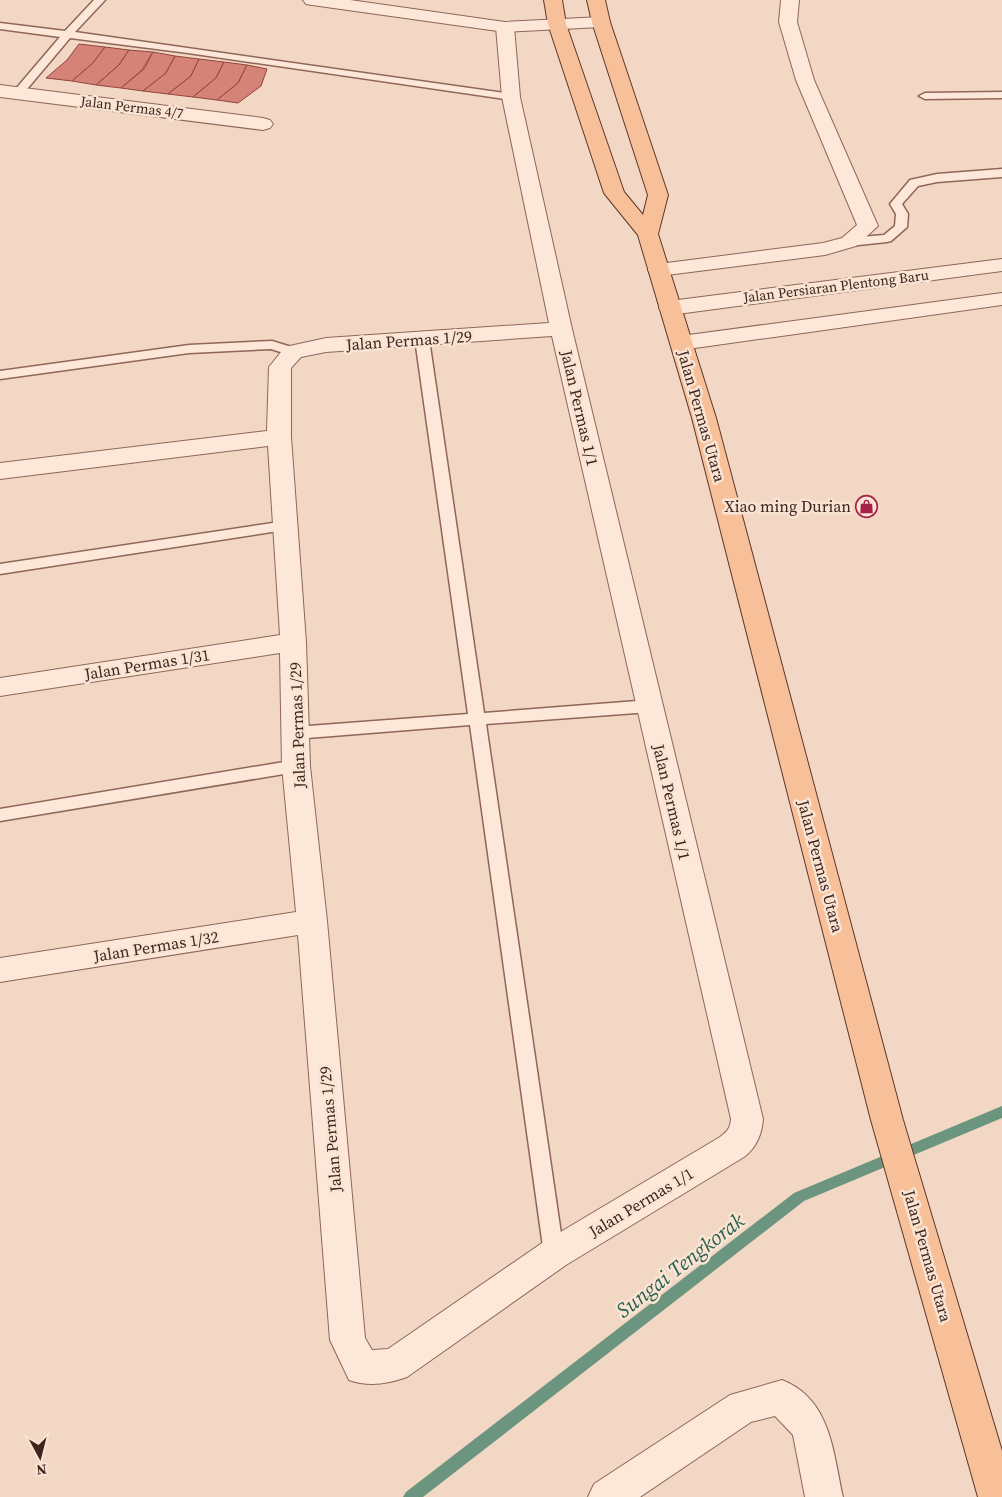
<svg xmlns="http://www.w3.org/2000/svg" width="1002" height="1497" font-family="'Source Serif 4',serif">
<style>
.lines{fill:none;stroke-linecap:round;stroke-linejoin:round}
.stream{fill:#6c957f;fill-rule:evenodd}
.building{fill:#d48376;stroke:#91453b}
.service-casing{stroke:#8f6658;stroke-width:3}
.minor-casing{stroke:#8f6658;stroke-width:2}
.tertiary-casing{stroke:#8f6658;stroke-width:2}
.primary-casing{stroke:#5d362d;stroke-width:2}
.service{fill:#fce7d8;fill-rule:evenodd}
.minor{fill:#fce7d8;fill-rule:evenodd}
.tertiary{fill:#fce7d8;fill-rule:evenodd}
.primary{fill:#f8c099;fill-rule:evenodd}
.labels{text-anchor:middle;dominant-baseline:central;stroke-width:5;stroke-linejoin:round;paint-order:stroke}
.far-street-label{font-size:14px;fill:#3e241d;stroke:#f9e4d4}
.street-label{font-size:16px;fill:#3e241d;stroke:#f9e4d4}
.poi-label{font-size:16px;fill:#3e241d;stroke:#f9e4d4;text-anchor:end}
.near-water-label{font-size:21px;font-style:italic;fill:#2b5f4d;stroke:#f9e4d4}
</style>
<rect width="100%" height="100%" fill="#f2d7c4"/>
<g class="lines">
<path class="stream" d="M1002,1106V1118L804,1201L423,1497H403L406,1492L794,1193Z"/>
</g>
<g class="building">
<path d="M79,44L105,47L93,63L72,81L46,78L67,60Z"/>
<path d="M105,47L129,50L119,65L96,85L72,81L93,63Z"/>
<path d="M129,50L153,52L142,70L121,88L96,85L119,65Z"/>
<path d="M153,52L175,56L166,73L143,91L121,88L144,69Z"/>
<path d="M175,56L199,59L191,76L168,94L143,91L166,73Z"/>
<path d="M199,59L224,62L216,78L193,97L168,94L191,76Z"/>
<path d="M224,62L247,65L238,83L217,100L193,97L216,78Z"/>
<path d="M247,65L267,69L261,86L238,103L217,100L238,83Z"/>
</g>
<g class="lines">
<defs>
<g id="service">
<path d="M94,0H105L75,32L511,94L517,97L511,100L188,53L70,38L22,95H14L12,93L14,91L60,37L0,29V23L65,31Z"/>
<path d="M1002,92V98L925,99L919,96L925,93Z"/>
<path d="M1002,169V177L937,182L918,186L902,204L908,214L907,227L891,241L887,242L849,246L843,242L849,238L884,235L895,226L896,214L890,204L910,180L937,174Z"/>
<path d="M422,335L429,339L484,713L650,700L656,702L658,706L656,710L650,712L486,724L564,1254L561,1260L554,1263L547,1260L544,1254L470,725L295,739L289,737L287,733L289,729L295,727L468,714L415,339Z"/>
<path d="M272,341L298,349L300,352L293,356L271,349L189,353L0,379V371L189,345Z"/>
<path d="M286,521L291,523L293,526L291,529L0,574V564Z"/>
<path d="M296,760L302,762L304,766L302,770L296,772L0,821V809Z"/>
</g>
<g id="minor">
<path d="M781,0H799L797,22L814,80L878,226L856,246L825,255L659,276L651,275L648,270L651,265L659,264L823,243L842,238L857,225L796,80L779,22Z"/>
<path d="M505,22L511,23L514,27L520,97L572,329L763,1119C762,1134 756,1148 744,1157L566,1265L407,1377C388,1384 368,1387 349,1380L330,1340L298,935L0,982V958L296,912L282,766L280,653L0,696V678L280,635L268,446L0,479V463L267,431L269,367L285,347L326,338L549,323L502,97L496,27L499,23ZM552,336L731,1119C730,1128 728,1131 720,1137L542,1243L388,1349L372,1350L365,1338L327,921L310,766L306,642L291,437V368L301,357L326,352Z"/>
<path d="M0,85L263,118L270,120L273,124L270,128L263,130L0,97Z"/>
<path d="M1002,259V271L670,315L662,313L659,308L662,303L670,301Z"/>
<path d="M1002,293V305L681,350L673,348L670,343L673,338L681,336Z"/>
<path d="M782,1380C831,1399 833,1452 843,1497H805L793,1435L775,1416L751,1422L640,1497H588L594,1484L730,1395Z"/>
</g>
<path id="tertiary" d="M303,0H350L505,22L601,17L607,18L610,22L607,26L601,27L505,32L312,5L306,4Z"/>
<path id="primary" d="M544,0H562L566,24L624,192L643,215L648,195L592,22L587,0H605L610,22L668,195L658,234L716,418L903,1120L1002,1451V1497H978L871,1120L692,418L638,235L604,193L548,24Z"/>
</defs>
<use href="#service" class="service-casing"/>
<use href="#minor" class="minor-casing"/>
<use href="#tertiary" class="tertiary-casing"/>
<use href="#primary" class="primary-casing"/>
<use href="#service" class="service"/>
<use href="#minor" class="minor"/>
<use href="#tertiary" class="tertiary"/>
<use href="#primary" class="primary"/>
</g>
<defs>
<symbol id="shop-ring" viewBox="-11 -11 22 22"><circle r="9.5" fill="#f9e4d4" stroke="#a42247" stroke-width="1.5"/><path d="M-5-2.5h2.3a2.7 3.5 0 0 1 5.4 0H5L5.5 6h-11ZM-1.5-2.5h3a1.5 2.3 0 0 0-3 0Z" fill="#a42247"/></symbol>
</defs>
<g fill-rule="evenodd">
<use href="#shop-ring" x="854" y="494" width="25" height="25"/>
</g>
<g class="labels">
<g class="far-street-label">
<text transform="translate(132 107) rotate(7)">Jalan Permas 4/7</text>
<text transform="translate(836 286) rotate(-7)">Jalan Persiaran Plentong Baru</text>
</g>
<g class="street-label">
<text transform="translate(409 340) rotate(-4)">Jalan Permas 1/29</text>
<text transform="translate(580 408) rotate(77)">Jalan Permas 1/1</text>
<text transform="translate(702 416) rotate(74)">Jalan Permas Utara</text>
<text transform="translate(147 664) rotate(-9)">Jalan Permas 1/31</text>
<text transform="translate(297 725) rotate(-92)">Jalan Permas 1/29</text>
<text transform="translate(672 802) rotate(77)">Jalan Permas 1/1</text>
<text transform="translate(821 866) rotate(75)">Jalan Permas Utara</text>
<text transform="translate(156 946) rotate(-9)">Jalan Permas 1/32</text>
<text transform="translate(330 1129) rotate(-95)">Jalan Permas 1/29</text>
<text transform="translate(641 1202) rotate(-31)">Jalan Permas 1/1</text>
<text transform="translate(928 1256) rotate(74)">Jalan Permas Utara</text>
</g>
<g class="poi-label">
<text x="851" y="506">Xiao ming Durian</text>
</g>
<g class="near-water-label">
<text transform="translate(680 1265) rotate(-38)">Sungai Tengkorak</text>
</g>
</g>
<g transform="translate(40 1457) rotate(173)" stroke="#f9e4d4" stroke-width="4" paint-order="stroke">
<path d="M0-4L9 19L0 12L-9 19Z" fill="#3e241d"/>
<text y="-8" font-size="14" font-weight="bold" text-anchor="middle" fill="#3e241d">N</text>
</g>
</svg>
